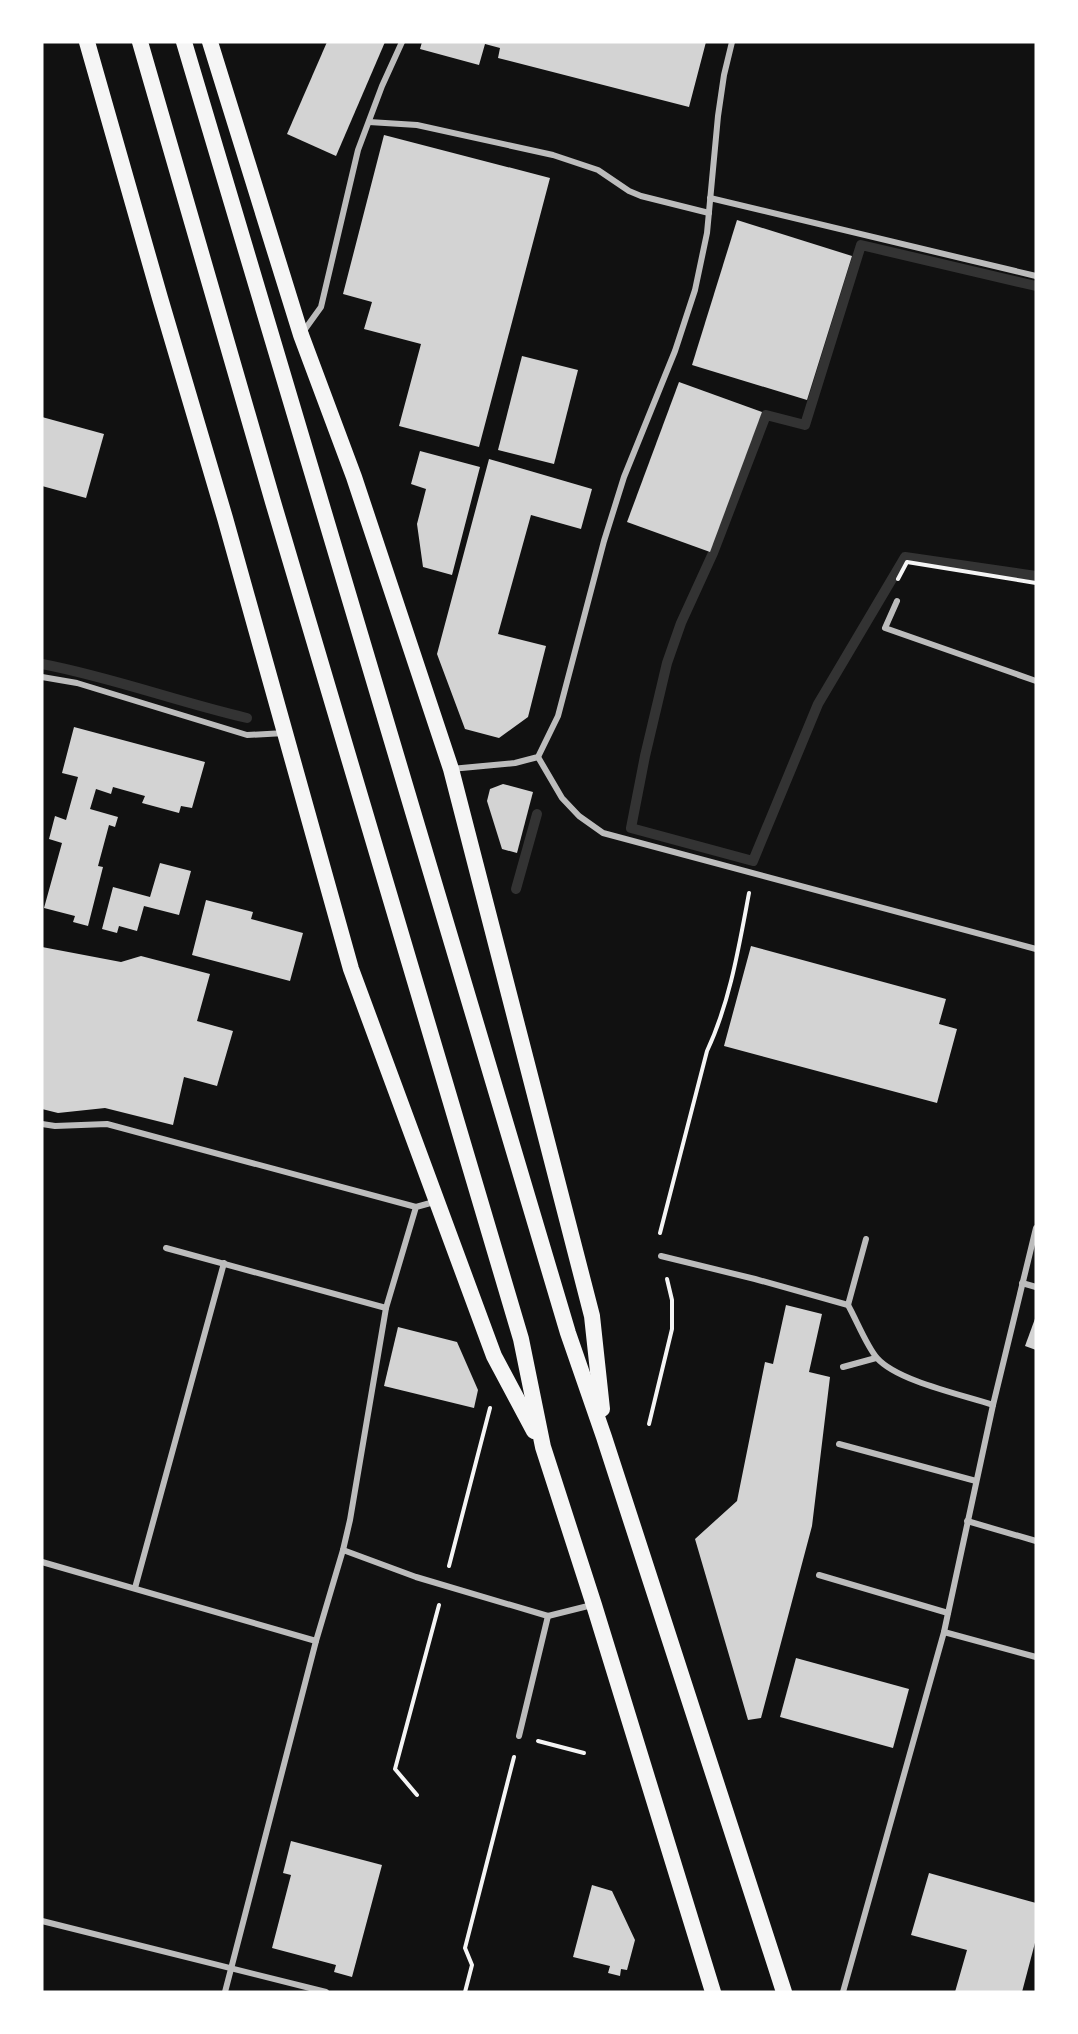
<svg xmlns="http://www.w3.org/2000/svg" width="1078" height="2034" font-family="'Source Sans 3',sans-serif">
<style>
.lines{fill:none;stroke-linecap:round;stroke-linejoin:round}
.stream{stroke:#333;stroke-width:10}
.building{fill:#d3d3d3}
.path{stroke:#f5f5f5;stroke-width:4}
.minor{stroke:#bcbcbc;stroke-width:6}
.trunk{stroke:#f5f5f5;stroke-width:16}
</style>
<rect width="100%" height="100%" fill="#111"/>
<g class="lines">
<g class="stream">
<path d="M1036,286L861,245L805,425L766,415L713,553L681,623L667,663L645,756L631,828L753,861L818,704L905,557L1036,576"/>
<path d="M42,664C111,677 178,702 247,718"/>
<path d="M516,889L537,814"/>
</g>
</g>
<g class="building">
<path d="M327,42H385L336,156L287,134Z"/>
<path d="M422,42H706L689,107L498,58L500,48L485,44L479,65L420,49Z"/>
<path d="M384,135L550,178L479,447L399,426L421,344L364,329L372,302L343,294Z"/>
<path d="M737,220L852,256L807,400L692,365Z"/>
<path d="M522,356L578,370L554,464L498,450Z"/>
<path d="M679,382L762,412L710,552L627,522Z"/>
<path d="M42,417L104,434L86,498L42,486Z"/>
<path d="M420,451L480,467L452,575L423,567L417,524L426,489L411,484Z"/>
<path d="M489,459L592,489L581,529L531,515L498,634L546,646L528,717L499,738L465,729L437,654Z"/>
<path d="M74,727L205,762L192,808L181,806L179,813L142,803L145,796L113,787L111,794L96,789L90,809L118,817L115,827L109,825L98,866L103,867L88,926L73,922L75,916L44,908L62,843L49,839L55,816L66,820L78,777L62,773Z"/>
<path d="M503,784L533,792L517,853L502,849L487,801L490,789Z"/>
<path d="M160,863L191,871L179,915L144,906L137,931L119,926L117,933L102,929L113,887L150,897Z"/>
<path d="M206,900L253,912L251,919L303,933L290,981L192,955Z"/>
<path d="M751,946L946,999L939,1024L957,1029L937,1103L724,1046Z"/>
<path d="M42,947L121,962L141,956L210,974L197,1021L233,1031L217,1086L184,1077L173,1125L105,1108L58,1113L42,1109Z"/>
<path d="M786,1305L822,1314L809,1372L830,1377L812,1526L761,1718L748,1720L695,1539L737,1501L765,1362L773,1364Z"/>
<path d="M1036,1316V1350L1025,1346Z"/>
<path d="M398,1327L457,1342L478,1390L474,1408L384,1386Z"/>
<path d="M796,1658L909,1689L893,1748L780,1717Z"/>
<path d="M291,1841L382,1865L352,1977L334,1972L336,1965L272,1948L291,1875L283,1873Z"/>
<path d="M929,1873L1036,1903V1939L1022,1992H955L967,1950L911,1935Z"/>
<path d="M592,1885L612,1891L635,1940L627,1970L621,1969L620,1976L608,1973L610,1966L573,1957Z"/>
</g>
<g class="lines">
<g class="path">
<path d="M898,579L907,562L1036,583"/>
<path d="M660,1233L707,1051C730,1002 739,946 749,893"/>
<path d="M649,1424L672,1329V1300L667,1279"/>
<path d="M449,1566L490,1408"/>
<path d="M538,1741L584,1753"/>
<path d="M417,1795L395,1769L439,1605"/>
<path d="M465,1992L472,1965L465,1948L514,1757"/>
</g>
<g class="minor">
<path d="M369,122L417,125L553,155L598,170L629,191L641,196L709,213"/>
<path d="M710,198L1036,276"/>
<path d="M303,332L321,307L358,150L382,86L402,42"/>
<path d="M897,601L885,628L1036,681"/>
<path d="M42,677L77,683L247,735L285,733"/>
<path d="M538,757L562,798L579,816L603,833L1036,949"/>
<path d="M451,769L515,763L538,757L558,716L604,541L624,477L675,351L695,290L707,233L718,116L724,75L732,42"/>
<path d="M42,1124L55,1126L107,1124L416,1207"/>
<path d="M166,1248L386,1308"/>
<path d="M661,1256L755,1279L848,1305C856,1319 867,1347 877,1358C897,1381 963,1395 993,1405"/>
<path d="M1022,1283L1036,1287"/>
<path d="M848,1305L866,1239"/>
<path d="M843,1367L876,1358"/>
<path d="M839,1444L976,1481"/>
<path d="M967,1521L1036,1541"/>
<path d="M343,1550L416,1577L548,1616L592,1605"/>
<path d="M42,1562L316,1641"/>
<path d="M819,1575L948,1613"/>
<path d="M135,1588L224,1263"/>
<path d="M944,1632L1036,1657"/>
<path d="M519,1736L548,1616"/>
<path d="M42,1921L326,1992"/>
<path d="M225,1992L316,1641L343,1550L350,1520L386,1308L416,1207L434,1202"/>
<path d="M843,1992L944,1632L993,1405L1036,1228"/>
</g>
<g class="trunk">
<path d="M87,42L160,298L225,518L351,969L494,1356L534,1431"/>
<path d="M140,42L273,502L521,1339L543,1447L594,1605L713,1992"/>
<path d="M184,42L568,1333L604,1437L784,1992"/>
<path d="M210,42L301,335L354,477L451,769L592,1316L602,1409"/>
</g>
</g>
<rect width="1078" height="2034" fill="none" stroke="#ffffff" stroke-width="87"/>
</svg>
